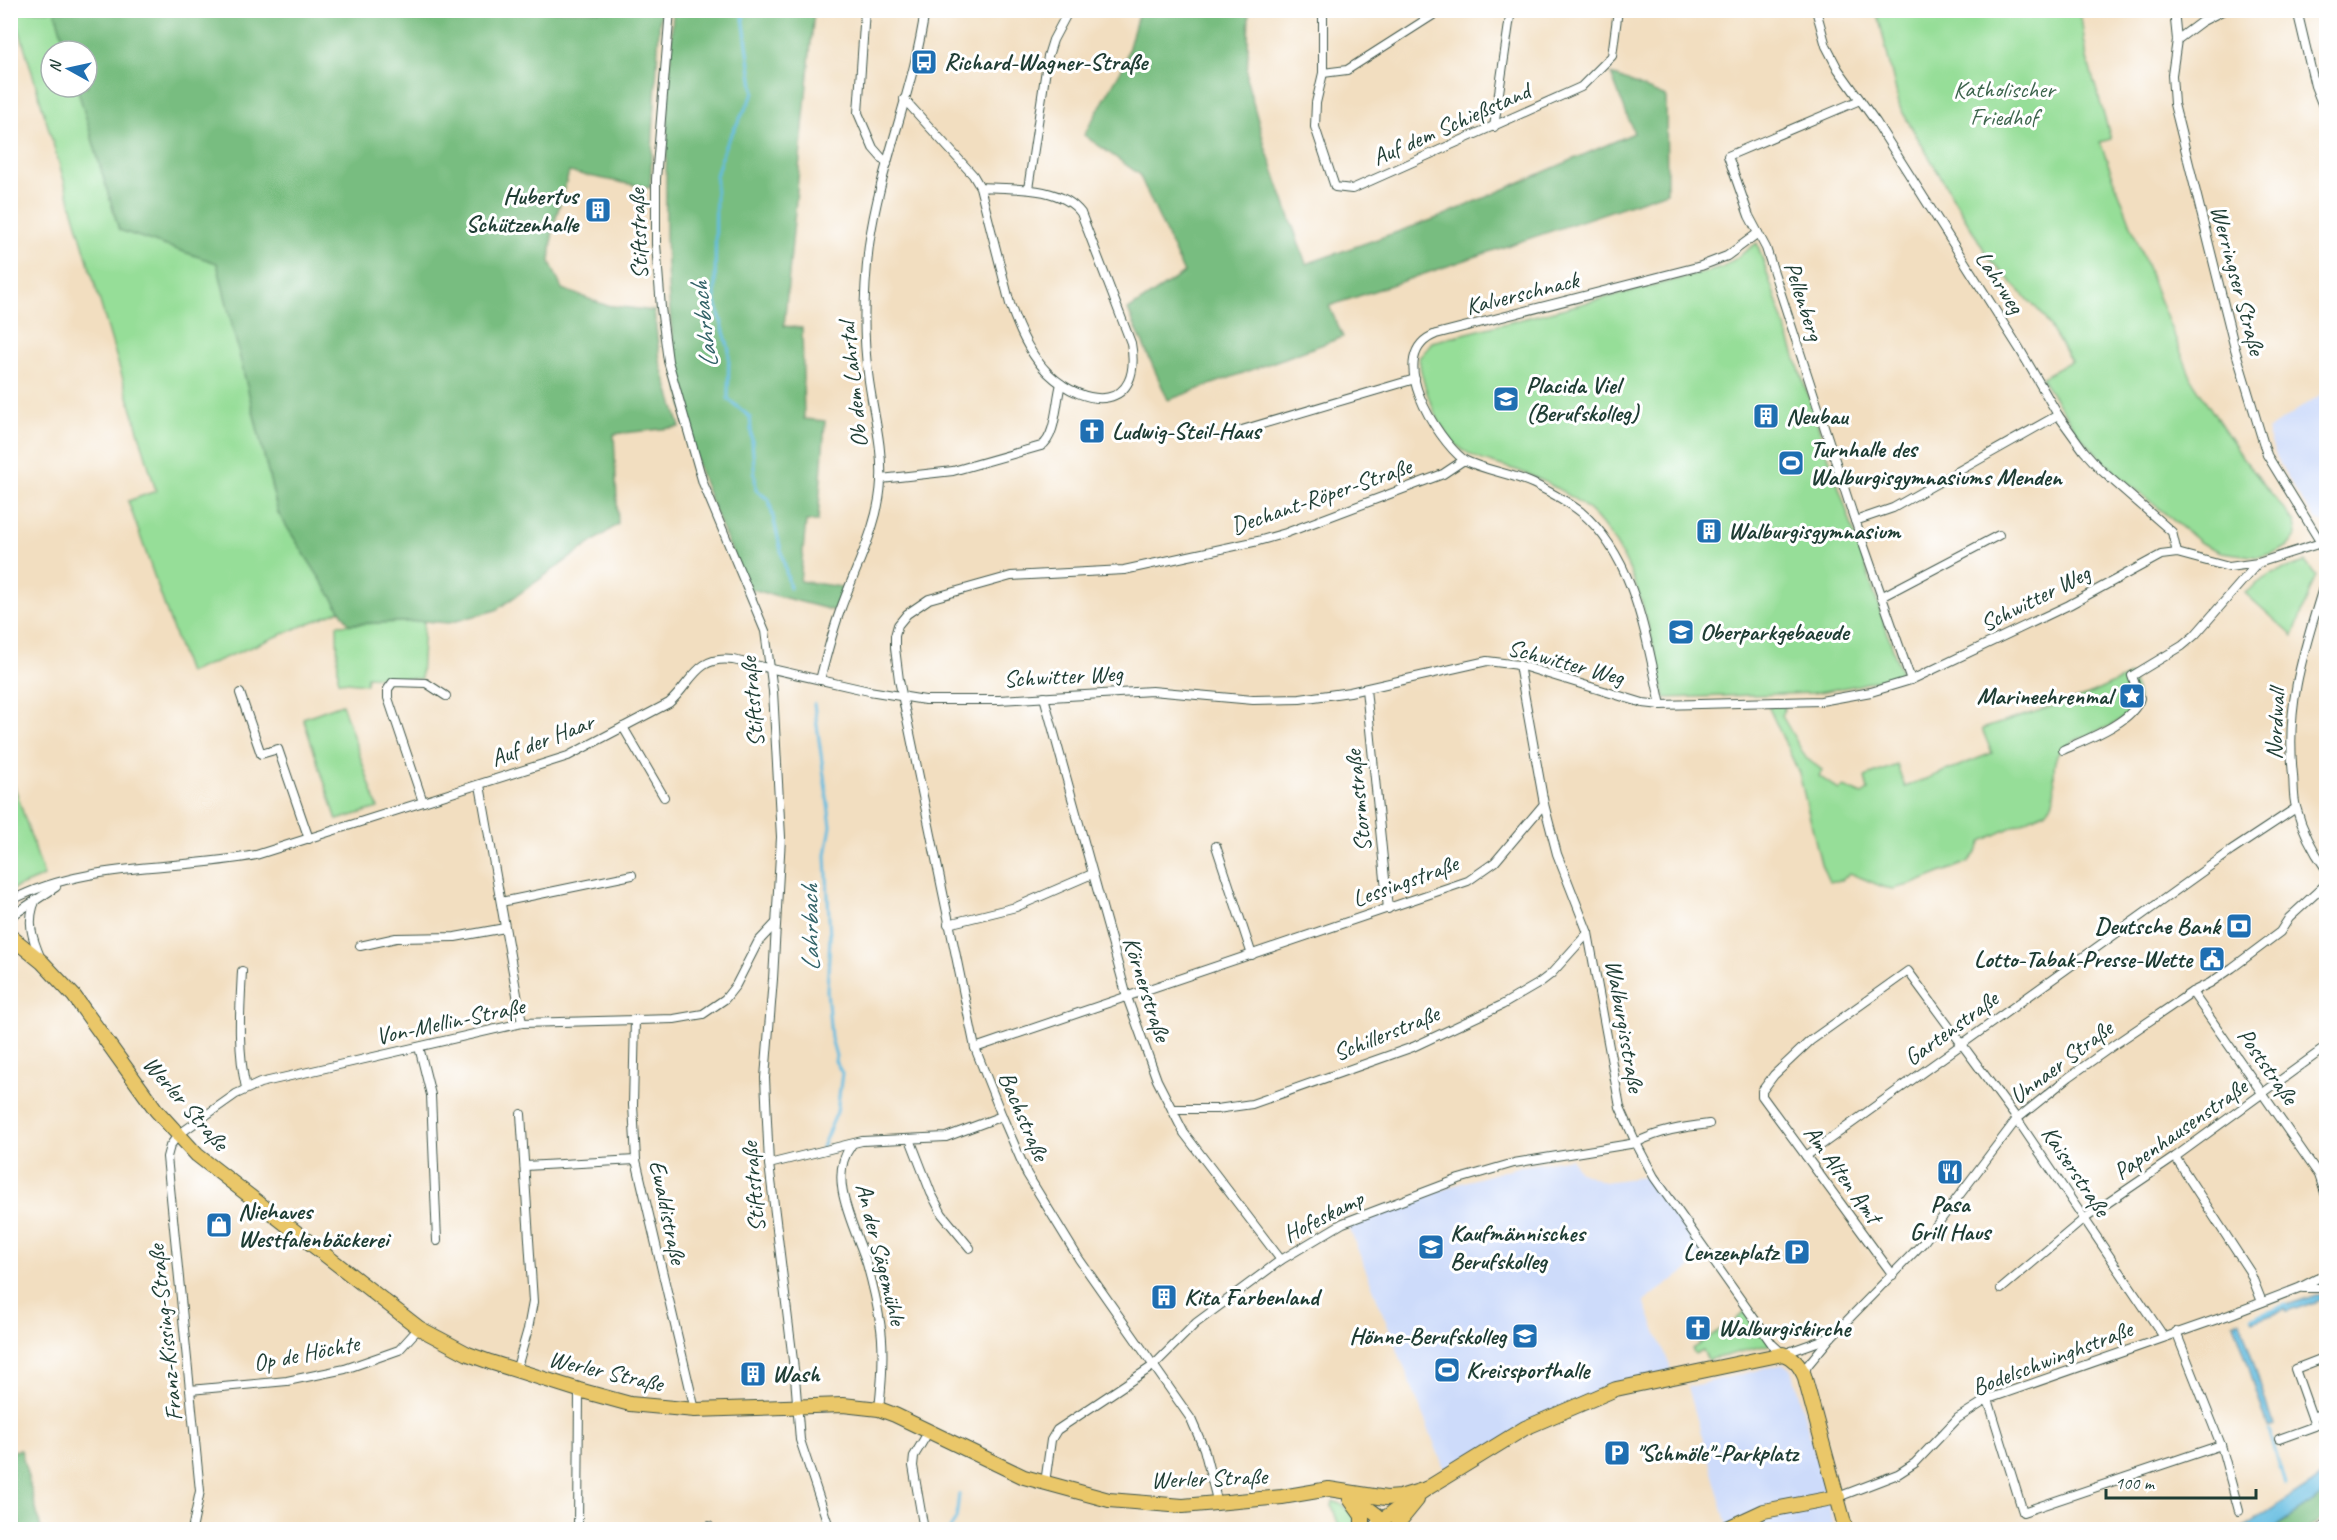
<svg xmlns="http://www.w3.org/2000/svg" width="2337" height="1540" font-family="Caveat,sans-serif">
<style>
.built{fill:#cddbfa}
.green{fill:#96de98;stroke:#5a8e66;stroke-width:1.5}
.forest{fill:#78bd80;stroke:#4c7d5a;stroke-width:1.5}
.water{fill:#63bce0;stroke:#417c8a;stroke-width:1.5}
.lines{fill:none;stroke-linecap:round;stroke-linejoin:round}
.stream{stroke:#63bce0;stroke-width:3}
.minor-casing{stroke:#3f5549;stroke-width:10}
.secondary-casing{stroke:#3f5549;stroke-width:14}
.primary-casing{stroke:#3f5549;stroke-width:16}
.minor{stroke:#fff;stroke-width:8}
.secondary{stroke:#f7e9c3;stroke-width:12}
.primary{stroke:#eac769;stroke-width:14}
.labels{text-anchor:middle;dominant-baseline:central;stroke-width:6;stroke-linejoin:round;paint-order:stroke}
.poi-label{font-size:24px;font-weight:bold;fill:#1f3d34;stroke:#fff;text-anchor:start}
.park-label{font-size:24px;fill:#3d654d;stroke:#fff}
.street-label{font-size:24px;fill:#1f3d34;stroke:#fff}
.water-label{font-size:26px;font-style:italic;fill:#336368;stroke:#fff}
</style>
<rect width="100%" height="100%" fill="#fff"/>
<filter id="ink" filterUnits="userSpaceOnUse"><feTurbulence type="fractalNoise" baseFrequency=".0167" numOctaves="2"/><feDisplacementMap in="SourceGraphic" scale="12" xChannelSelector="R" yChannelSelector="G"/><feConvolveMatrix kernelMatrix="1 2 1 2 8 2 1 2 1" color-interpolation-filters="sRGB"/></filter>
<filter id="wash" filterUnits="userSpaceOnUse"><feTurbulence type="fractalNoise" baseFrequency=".008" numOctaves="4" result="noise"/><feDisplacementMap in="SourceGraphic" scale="24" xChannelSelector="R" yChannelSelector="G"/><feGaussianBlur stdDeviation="1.35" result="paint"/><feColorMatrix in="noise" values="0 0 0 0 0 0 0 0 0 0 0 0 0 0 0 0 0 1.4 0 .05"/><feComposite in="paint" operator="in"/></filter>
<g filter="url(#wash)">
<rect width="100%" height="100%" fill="#f2dec0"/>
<g class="built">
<path d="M2326,391V523L2316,520L2298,495L2276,457L2267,430Z"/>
<path d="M1571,1158L1578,1171L1604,1182L1650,1176L1707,1256L1644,1301L1672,1371L1615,1385L1445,1471L1348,1225L1461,1183L1517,1167Z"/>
<path d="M1783,1364L1792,1369L1835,1529H1728L1688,1387Z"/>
</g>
<g class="green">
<path d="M11,11H55L67,51H51V87H77L119,230L217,263L278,513L341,610L188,673L128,501L156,491L18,25L11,31Z"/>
<path d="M1875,11H2080L2087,58L2111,139L2100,142L2159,299L2193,382L2243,458L2295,523L2297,535L2291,544L2280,551L2259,557L2221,552L2201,543L2117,474L2094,451L2077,432L2041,378L2071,361L2042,314L1990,260L1900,108L1880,23Z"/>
<path d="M1757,243L1901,673L1859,685L1813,693L1665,698C1651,636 1640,566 1596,517C1579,499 1546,481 1522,472C1502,464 1481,463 1463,450C1439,435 1422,385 1419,358L1432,342L1722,268Z"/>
<path d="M2305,562L2316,575L2293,636L2245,593L2270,574Z"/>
<path d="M424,621L421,679L367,676L366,684L338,681L337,625Z"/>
<path d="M2130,675L2139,698C2134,704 2130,712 2124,717C2109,731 2077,735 2062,749C2044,766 2065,794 2046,811L1982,841L1977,852L1968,862L1913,884L1893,889L1883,887L1850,873L1842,880L1829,882L1821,864L1799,773L1768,706L1785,705L1782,716L1806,758L1822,770L1819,776L1839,790L1844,787L1862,794L1868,790L1865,777L1897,765L1905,787L1992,753L1982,729L2088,695Z"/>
<path d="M342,704L378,808L337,820L303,718Z"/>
<path d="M11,776L44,876L11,890H10Z"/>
<path d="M1748,1309L1772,1344L1708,1360L1703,1350L1695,1354L1692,1349L1721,1329L1727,1336L1736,1329L1732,1323Z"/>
<path d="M1333,1501L1341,1504L1354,1516V1529H1340L1332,1506Z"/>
</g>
<g class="forest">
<path d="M55,11H660L650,188L569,172L553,228L550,262L562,289L605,305L654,311L660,361L680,427L614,434L618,524L496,610L449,623L424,621L349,624L278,513L217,263L119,230L77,87H87V51H67Z"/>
<path d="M673,11H814L784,326L802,328L804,419L825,421L818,521H806L800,581L849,588L840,612L747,588C726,536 701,485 688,431C656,293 666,150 673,11Z"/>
<path d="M1139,11H1249L1247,81L1265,146L1306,264L1440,217L1634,133L1611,74L1666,97L1667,192L1329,306L1343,337L1168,400L1128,310L1184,273L1139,174L1084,135L1124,65Z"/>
<path d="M21,1450L41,1529H21L11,1492V1451Z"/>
<path d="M2326,1493V1515L2308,1529L2272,1530Z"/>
</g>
<g class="water">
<path d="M2316,1295H2325L2326,1298L2287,1312L2285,1309L2253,1321L2252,1317Z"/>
<path d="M2240,1320L2273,1425L2268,1427L2234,1322Z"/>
<path d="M2326,1474V1493L2272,1529H2241Z"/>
</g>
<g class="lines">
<g class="stream">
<path d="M742,10L754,93L725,146L716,176L715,299L729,350L728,399L750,417L756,490L769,500L790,588"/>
<path d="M814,704L831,826L826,855L830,938L827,990L831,1038L836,1056L835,1061L842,1073L837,1112L822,1147"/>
<path d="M2252,1317L2286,1305"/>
<path d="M2269,1430L2285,1484"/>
<path d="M949,1530L956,1519L959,1494"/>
</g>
</g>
</g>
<g filter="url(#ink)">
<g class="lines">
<defs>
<g id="minor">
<path d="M670,10L656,179V244L661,308L668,361L703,483L765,631L773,691L781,837L773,979L765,1078L769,1164L795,1377L800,1440L830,1530"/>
<path d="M865,10L858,113L873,148L887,164"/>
<path d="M1323,10V73L1316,103L1315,127L1335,187L1352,189L1581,87L1612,56L1618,10"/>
<path d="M1816,10L1826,46L1838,69L1876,122L2019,348L2058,415L2084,451L2101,470L2172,532L2177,553"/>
<path d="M2174,10L2177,40L2172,75L2174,104L2235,349L2267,455L2321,543L2326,562"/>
<path d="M2297,10L2315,86L2326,114"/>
<path d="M2177,40L2201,22L2224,10"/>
<path d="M1323,73L1347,70L1441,10"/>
<path d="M904,99L973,175L980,187L1010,304C1018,328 1030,355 1048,373C1086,410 1143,411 1131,343L1081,213C1060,185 1012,189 980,187"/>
<path d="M1860,100L1728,156L1749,216L1766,248L1852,512L1911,680"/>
<path d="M1494,127L1511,10"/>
<path d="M1028,189L1048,56L1053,40L1069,10"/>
<path d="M1225,435L1415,379"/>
<path d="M1464,460C1436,438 1383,354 1436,334L1701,266L1727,256L1758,233"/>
<path d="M881,479L953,471L1041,446C1056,438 1056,401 1061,384"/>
<path d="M1855,521L1893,508L2058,415"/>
<path d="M2326,578C2305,648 2285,701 2293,775C2294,786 2293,797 2296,807C2302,829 2313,851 2326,869"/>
<path d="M1881,597L1999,535"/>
<path d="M1519,665L1544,804L1557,854L1588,933L1620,1107L1636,1143L1654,1177L1772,1344L1783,1354L1831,1337"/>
<path d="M820,680C826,657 832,633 840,611C855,568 879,526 881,481C883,444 872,409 868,373C862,330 864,288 869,245C880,165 914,90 925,10"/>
<path d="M1366,689L1388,909"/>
<path d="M240,693L261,754L278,749L309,839"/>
<path d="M1044,697L1127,997L1157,1080L1184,1133L1281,1260"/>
<path d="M623,727L664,797"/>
<path d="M2063,750C2085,740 2134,722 2140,698L2132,676L2182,646L2195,635L2258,563"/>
<path d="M480,785L522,1023"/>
<path d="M423,802L388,698V689L393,682L426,683L446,696"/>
<path d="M1216,846L1252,955"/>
<path d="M36,899C26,921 32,938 41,959"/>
<path d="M10,901C86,861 175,871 256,855L568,756L669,703C692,683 696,655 733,660L869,691L925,700H999L1152,691L1253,700L1300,699L1350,692L1487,661L1519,665L1643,703L1661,705L1821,701L1871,692L1911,680L2069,605L2161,555L2177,553L2229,567L2258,563L2321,543L2326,539"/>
<path d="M501,902L632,875"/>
<path d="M10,917L56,887"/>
<path d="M948,924L1016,907L1092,874"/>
<path d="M360,946L396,938L455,937L505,928"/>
<path d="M242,971C240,1010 237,1049 246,1088"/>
<path d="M2192,992L2319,1175L2326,1196"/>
<path d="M635,1019L633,1105L636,1160L695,1410"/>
<path d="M419,1047L431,1095L437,1241"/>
<path d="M975,1048L1468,881L1495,862L1544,804"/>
<path d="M1172,1109H1217L1252,1104L1413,1047L1502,1005L1538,984L1551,974L1588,933"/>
<path d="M910,1139L931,1193L942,1214L970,1248"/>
<path d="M851,1146C826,1179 856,1229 867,1264C872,1282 877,1303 880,1322C885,1349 882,1382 879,1409"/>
<path d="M1806,1156L2231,851L2296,808"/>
<path d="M2175,1157L2250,1272L2262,1302"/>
<path d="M769,1164L862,1141L946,1137L1002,1116"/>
<path d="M525,1166L636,1160"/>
<path d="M1893,1275L1762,1096V1091L1774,1075L1810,1041L1908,971L2017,1119L2164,1337"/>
<path d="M2303,1288H2326"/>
<path d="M2001,1289L2084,1219L2175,1157L2326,1047"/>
<path d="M2176,1332L2221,1445L2239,1511"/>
<path d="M2326,1357L2295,1369L2312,1417L2326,1412"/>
<path d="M516,1371L528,1329L533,1302L521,1114"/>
<path d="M1804,1375L1807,1366L1831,1337L1923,1243L2017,1119L2069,1077L2114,1045L2192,992L2210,983L2232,968L2280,932L2289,918L2326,884"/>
<path d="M190,1390L287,1381L345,1369L399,1350L419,1328"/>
<path d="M1988,1399L2023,1512L2221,1445"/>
<path d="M2279,1439L2315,1426L2312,1417"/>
<path d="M1045,1483L1051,1440L1057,1430L1153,1366L1196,1323L1281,1260L1343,1223L1459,1179L1514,1163L1636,1143C1658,1131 1683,1127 1709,1124"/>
<path d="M1838,1497L1898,1474L1915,1463L1958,1418L1988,1399L2229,1315L2299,1288L2326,1274"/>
<path d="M1218,1504L1204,1449L1191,1419L1079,1259L1027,1174L1002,1116L975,1048L899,680L895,648V636L898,625L907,614L929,599L1011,576L1124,570L1258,541L1286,533L1443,474L1464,460C1486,471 1511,473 1534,484C1550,492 1567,501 1581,512C1636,559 1646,639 1661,705"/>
<path d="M709,1526L710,1530"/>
<path d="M192,1530L200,1491L167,1157L170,1146L178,1135L236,1094L260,1083L522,1023L674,1019L703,1014L725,999L736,985L758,942L775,924"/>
<path d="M578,1530L579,1390"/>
<path d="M924,1530L913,1466L914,1456L929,1431"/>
<path d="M2319,1530L2326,1524"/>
</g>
<path id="secondary" d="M1371,1530L1382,1520"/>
<g id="primary">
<path d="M10,936L42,962L74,996L156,1110L197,1155L419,1328L468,1354L490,1362L579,1390L630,1404L695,1410L843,1405L879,1409L895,1415L1024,1477L1109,1500L1183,1506L1282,1497L1329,1489L1386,1498L1400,1497L1426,1489"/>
<path d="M1350,1495L1377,1515L1386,1530"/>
<path d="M1350,1499L1362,1516V1530"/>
<path d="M1382,1520L1426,1489L1525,1428L1616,1389L1783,1354C1794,1358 1799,1365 1804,1375L1846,1530"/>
<path d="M1397,1530L1399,1522L1417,1500"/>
<path d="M1723,1530L1764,1511L1838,1497"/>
</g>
</defs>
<use href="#minor" class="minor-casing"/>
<use href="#secondary" class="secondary-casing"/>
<use href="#primary" class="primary-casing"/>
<use href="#minor" class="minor"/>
<use href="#secondary" class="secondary"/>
<use href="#primary" class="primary"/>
</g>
</g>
<defs>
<symbol id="bus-square" viewBox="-11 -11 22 22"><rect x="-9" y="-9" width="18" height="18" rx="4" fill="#1f6fb2" stroke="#fff"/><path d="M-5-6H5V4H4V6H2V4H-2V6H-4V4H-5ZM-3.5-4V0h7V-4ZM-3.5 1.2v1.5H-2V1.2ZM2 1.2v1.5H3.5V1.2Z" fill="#fff"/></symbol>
<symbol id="building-square" viewBox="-11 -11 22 22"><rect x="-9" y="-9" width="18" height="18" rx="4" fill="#1f6fb2" stroke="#fff"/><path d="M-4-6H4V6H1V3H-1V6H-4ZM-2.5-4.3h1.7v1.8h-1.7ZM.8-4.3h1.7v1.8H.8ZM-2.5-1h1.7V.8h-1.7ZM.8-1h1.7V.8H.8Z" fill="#fff"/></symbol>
<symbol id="school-square" viewBox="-11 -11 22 22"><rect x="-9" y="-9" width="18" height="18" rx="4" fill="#1f6fb2" stroke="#fff"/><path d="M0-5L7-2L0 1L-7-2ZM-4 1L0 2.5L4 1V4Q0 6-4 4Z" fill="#fff"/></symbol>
<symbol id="church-square" viewBox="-11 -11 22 22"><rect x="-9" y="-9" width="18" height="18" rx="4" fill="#1f6fb2" stroke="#fff"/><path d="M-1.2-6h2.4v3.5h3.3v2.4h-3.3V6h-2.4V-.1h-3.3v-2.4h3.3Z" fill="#fff"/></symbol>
<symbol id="stadium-square" viewBox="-11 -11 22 22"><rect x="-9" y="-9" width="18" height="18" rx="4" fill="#1f6fb2" stroke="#fff"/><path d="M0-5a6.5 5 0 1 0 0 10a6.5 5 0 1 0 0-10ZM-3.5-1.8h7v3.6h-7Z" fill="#fff"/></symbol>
<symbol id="sight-square" viewBox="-11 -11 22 22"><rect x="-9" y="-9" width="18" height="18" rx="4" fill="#1f6fb2" stroke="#fff"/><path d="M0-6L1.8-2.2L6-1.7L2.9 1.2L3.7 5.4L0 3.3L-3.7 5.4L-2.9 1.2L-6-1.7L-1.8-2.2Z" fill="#fff"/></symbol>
<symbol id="bank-square" viewBox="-11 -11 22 22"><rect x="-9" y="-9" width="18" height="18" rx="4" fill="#1f6fb2" stroke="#fff"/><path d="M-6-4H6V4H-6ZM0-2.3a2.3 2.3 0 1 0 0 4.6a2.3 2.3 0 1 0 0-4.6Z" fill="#fff"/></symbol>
<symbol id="civic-square" viewBox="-11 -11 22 22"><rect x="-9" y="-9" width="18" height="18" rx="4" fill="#1f6fb2" stroke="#fff"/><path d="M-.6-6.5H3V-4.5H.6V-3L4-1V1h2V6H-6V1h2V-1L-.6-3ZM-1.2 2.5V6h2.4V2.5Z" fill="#fff"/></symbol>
<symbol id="restaurant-square" viewBox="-11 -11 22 22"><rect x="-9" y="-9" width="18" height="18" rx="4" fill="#1f6fb2" stroke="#fff"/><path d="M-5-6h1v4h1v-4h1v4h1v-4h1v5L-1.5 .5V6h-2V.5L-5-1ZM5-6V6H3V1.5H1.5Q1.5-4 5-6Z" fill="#fff"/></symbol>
<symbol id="shop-square" viewBox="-11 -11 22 22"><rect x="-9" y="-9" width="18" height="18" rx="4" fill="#1f6fb2" stroke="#fff"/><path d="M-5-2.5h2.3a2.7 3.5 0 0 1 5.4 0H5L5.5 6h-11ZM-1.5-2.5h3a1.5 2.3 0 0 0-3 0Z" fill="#fff"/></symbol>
<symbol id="parking-square" viewBox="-11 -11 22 22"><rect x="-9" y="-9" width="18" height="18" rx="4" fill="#1f6fb2" stroke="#fff"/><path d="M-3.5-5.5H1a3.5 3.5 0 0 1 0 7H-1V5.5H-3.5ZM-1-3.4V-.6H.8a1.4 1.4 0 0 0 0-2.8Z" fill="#fff"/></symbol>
</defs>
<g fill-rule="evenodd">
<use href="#bus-square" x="909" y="47" width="30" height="30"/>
<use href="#building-square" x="583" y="195" width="30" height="30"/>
<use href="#school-square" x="1491" y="384" width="30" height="30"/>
<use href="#building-square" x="1751" y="401" width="30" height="30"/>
<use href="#church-square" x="1077" y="416" width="30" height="30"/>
<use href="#stadium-square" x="1776" y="448" width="30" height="30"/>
<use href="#building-square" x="1694" y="516" width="30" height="30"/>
<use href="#school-square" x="1666" y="617" width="30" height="30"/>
<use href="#sight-square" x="2117" y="681" width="30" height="30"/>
<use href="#bank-square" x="2224" y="911" width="30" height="30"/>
<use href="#civic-square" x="2197" y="944" width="30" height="30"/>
<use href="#restaurant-square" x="1935" y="1157" width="30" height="30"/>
<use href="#shop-square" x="204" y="1210" width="30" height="30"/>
<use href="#school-square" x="1416" y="1232" width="30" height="30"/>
<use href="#parking-square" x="1782" y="1237" width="30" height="30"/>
<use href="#building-square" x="1149" y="1282" width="30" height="30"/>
<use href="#church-square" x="1683" y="1313" width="30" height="30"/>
<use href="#school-square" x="1510" y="1321" width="30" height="30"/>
<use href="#stadium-square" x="1432" y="1355" width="30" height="30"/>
<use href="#building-square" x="738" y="1359" width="30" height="30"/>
<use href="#parking-square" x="1602" y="1438" width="30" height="30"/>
</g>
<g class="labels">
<g class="poi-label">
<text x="944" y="62">Richard-Wagner-Straße</text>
<text x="578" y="196" text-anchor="end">Hubertus<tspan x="578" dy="28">Schützenhalle</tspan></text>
<text x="1526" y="385">Placida Viel<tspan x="1526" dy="28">(Berufskolleg)</tspan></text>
<text x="1786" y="416">Neubau</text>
<text x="1112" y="431">Ludwig-Steil-Haus</text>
<text x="1810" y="449">Turnhalle des<tspan x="1810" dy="28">Walburgisgymnasiums Menden</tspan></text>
<text x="1728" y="531">Walburgisgymnasium</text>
<text x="1700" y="632">Oberparkgebaeude</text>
<text x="2112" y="696" text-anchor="end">Marineehrenmal</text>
<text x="2220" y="926" text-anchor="end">Deutsche Bank</text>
<text x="2192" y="959" text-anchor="end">Lotto-Tabak-Presse-Wette</text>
<text x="1950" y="1204" text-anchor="middle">Pasa<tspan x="1950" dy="28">Grill Haus</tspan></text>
<text x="238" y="1211">Niehaves<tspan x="238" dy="28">Westfalenbäckerei</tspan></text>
<text x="1450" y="1233">Kaufmännisches<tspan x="1450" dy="28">Berufskolleg</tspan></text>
<text x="1778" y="1252" text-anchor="end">Lenzenplatz</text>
<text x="1184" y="1297">Kita Farbenland</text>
<text x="1718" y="1328">Walburgiskirche</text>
<text x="1506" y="1336" text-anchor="end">Hönne-Berufskolleg</text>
<text x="1466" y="1370">Kreissporthalle</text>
<text x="772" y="1374">Wash</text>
<text x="1636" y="1453">"Schmöle"-Parkplatz</text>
</g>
<g class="park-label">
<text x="2004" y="89">Katholischer<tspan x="2004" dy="28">Friedhof</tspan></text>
</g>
<g class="street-label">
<text transform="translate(1451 124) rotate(-24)">Auf dem Schießstand</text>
<text transform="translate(638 234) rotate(-92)">Stiftstraße</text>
<text transform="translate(2238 280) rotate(75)">Werringser Straße</text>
<text transform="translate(2000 282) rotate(57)">Lahrweg</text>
<text transform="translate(1522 293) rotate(-14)">Kalverschnack</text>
<text transform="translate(1804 301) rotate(72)">Pellenberg</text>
<text transform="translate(853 385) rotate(-96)">Ob dem Lahrtal</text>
<text transform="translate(1321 496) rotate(-19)">Dechant-Röper-Straße</text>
<text transform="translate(2035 598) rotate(-27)">Schwitter Weg</text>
<text transform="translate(1566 662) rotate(15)">Schwitter Weg</text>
<text transform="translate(1063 676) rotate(-3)">Schwitter Weg</text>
<text transform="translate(752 702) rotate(-95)">Stiftstraße</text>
<text transform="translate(2275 724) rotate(-87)">Nordwall</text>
<text transform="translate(542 740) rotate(-21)">Auf der Haar</text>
<text transform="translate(1358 801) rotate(-96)">Stormstraße</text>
<text transform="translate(1405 881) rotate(-20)">Lessingstraße</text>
<text transform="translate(1147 989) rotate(72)">Körnerstraße</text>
<text transform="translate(450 1021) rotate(-12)">Von-Mellin-Straße</text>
<text transform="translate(1625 1026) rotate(80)">Walburgisstraße</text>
<text transform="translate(1951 1028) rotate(-36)">Gartenstraße</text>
<text transform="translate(1386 1033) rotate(-22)">Schillerstraße</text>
<text transform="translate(2061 1062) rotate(-37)">Unnaer Straße</text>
<text transform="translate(2268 1066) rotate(55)">Poststraße</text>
<text transform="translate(186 1103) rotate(49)">Werler Straße</text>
<text transform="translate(1024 1116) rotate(67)">Bachstraße</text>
<text transform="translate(2180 1129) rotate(-35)">Papenhausenstraße</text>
<text transform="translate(2076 1171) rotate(56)">Kaiserstraße</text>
<text transform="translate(1843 1174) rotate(54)">Am Alten Amt</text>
<text transform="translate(753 1187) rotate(-95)">Stiftstraße</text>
<text transform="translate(668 1212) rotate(78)">Ewaldistraße</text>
<text transform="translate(1323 1216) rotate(-27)">Hofeskamp</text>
<text transform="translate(881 1254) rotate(76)">An der Sägemühle</text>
<text transform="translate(165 1333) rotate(-96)">Franz-Kissing-Straße</text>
<text transform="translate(306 1353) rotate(-11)">Op de Höchte</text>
<text transform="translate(2052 1358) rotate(-21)">Bodelschwinghstraße</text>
<text transform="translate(606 1371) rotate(13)">Werler Straße</text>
<text transform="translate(1209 1478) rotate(-2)">Werler Straße</text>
</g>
<g class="water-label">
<text transform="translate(704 325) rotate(-97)">Lahrbach</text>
<text transform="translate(810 928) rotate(-91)">Lahrbach</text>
</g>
</g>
<rect width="2337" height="1540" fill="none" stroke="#fff" stroke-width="36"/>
<g transform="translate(69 69) rotate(278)"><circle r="28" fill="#ffffff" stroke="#a5b1ae" stroke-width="1.5"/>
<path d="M0-4.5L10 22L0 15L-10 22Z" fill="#1f6fb2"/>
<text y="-9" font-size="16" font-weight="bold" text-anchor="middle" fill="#1f3d34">N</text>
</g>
<path d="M2106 1489v9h150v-9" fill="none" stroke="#1f3d34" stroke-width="3"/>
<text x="2115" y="1489" font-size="18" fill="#1f3d34" stroke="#ffffff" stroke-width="4.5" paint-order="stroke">100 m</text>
</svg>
